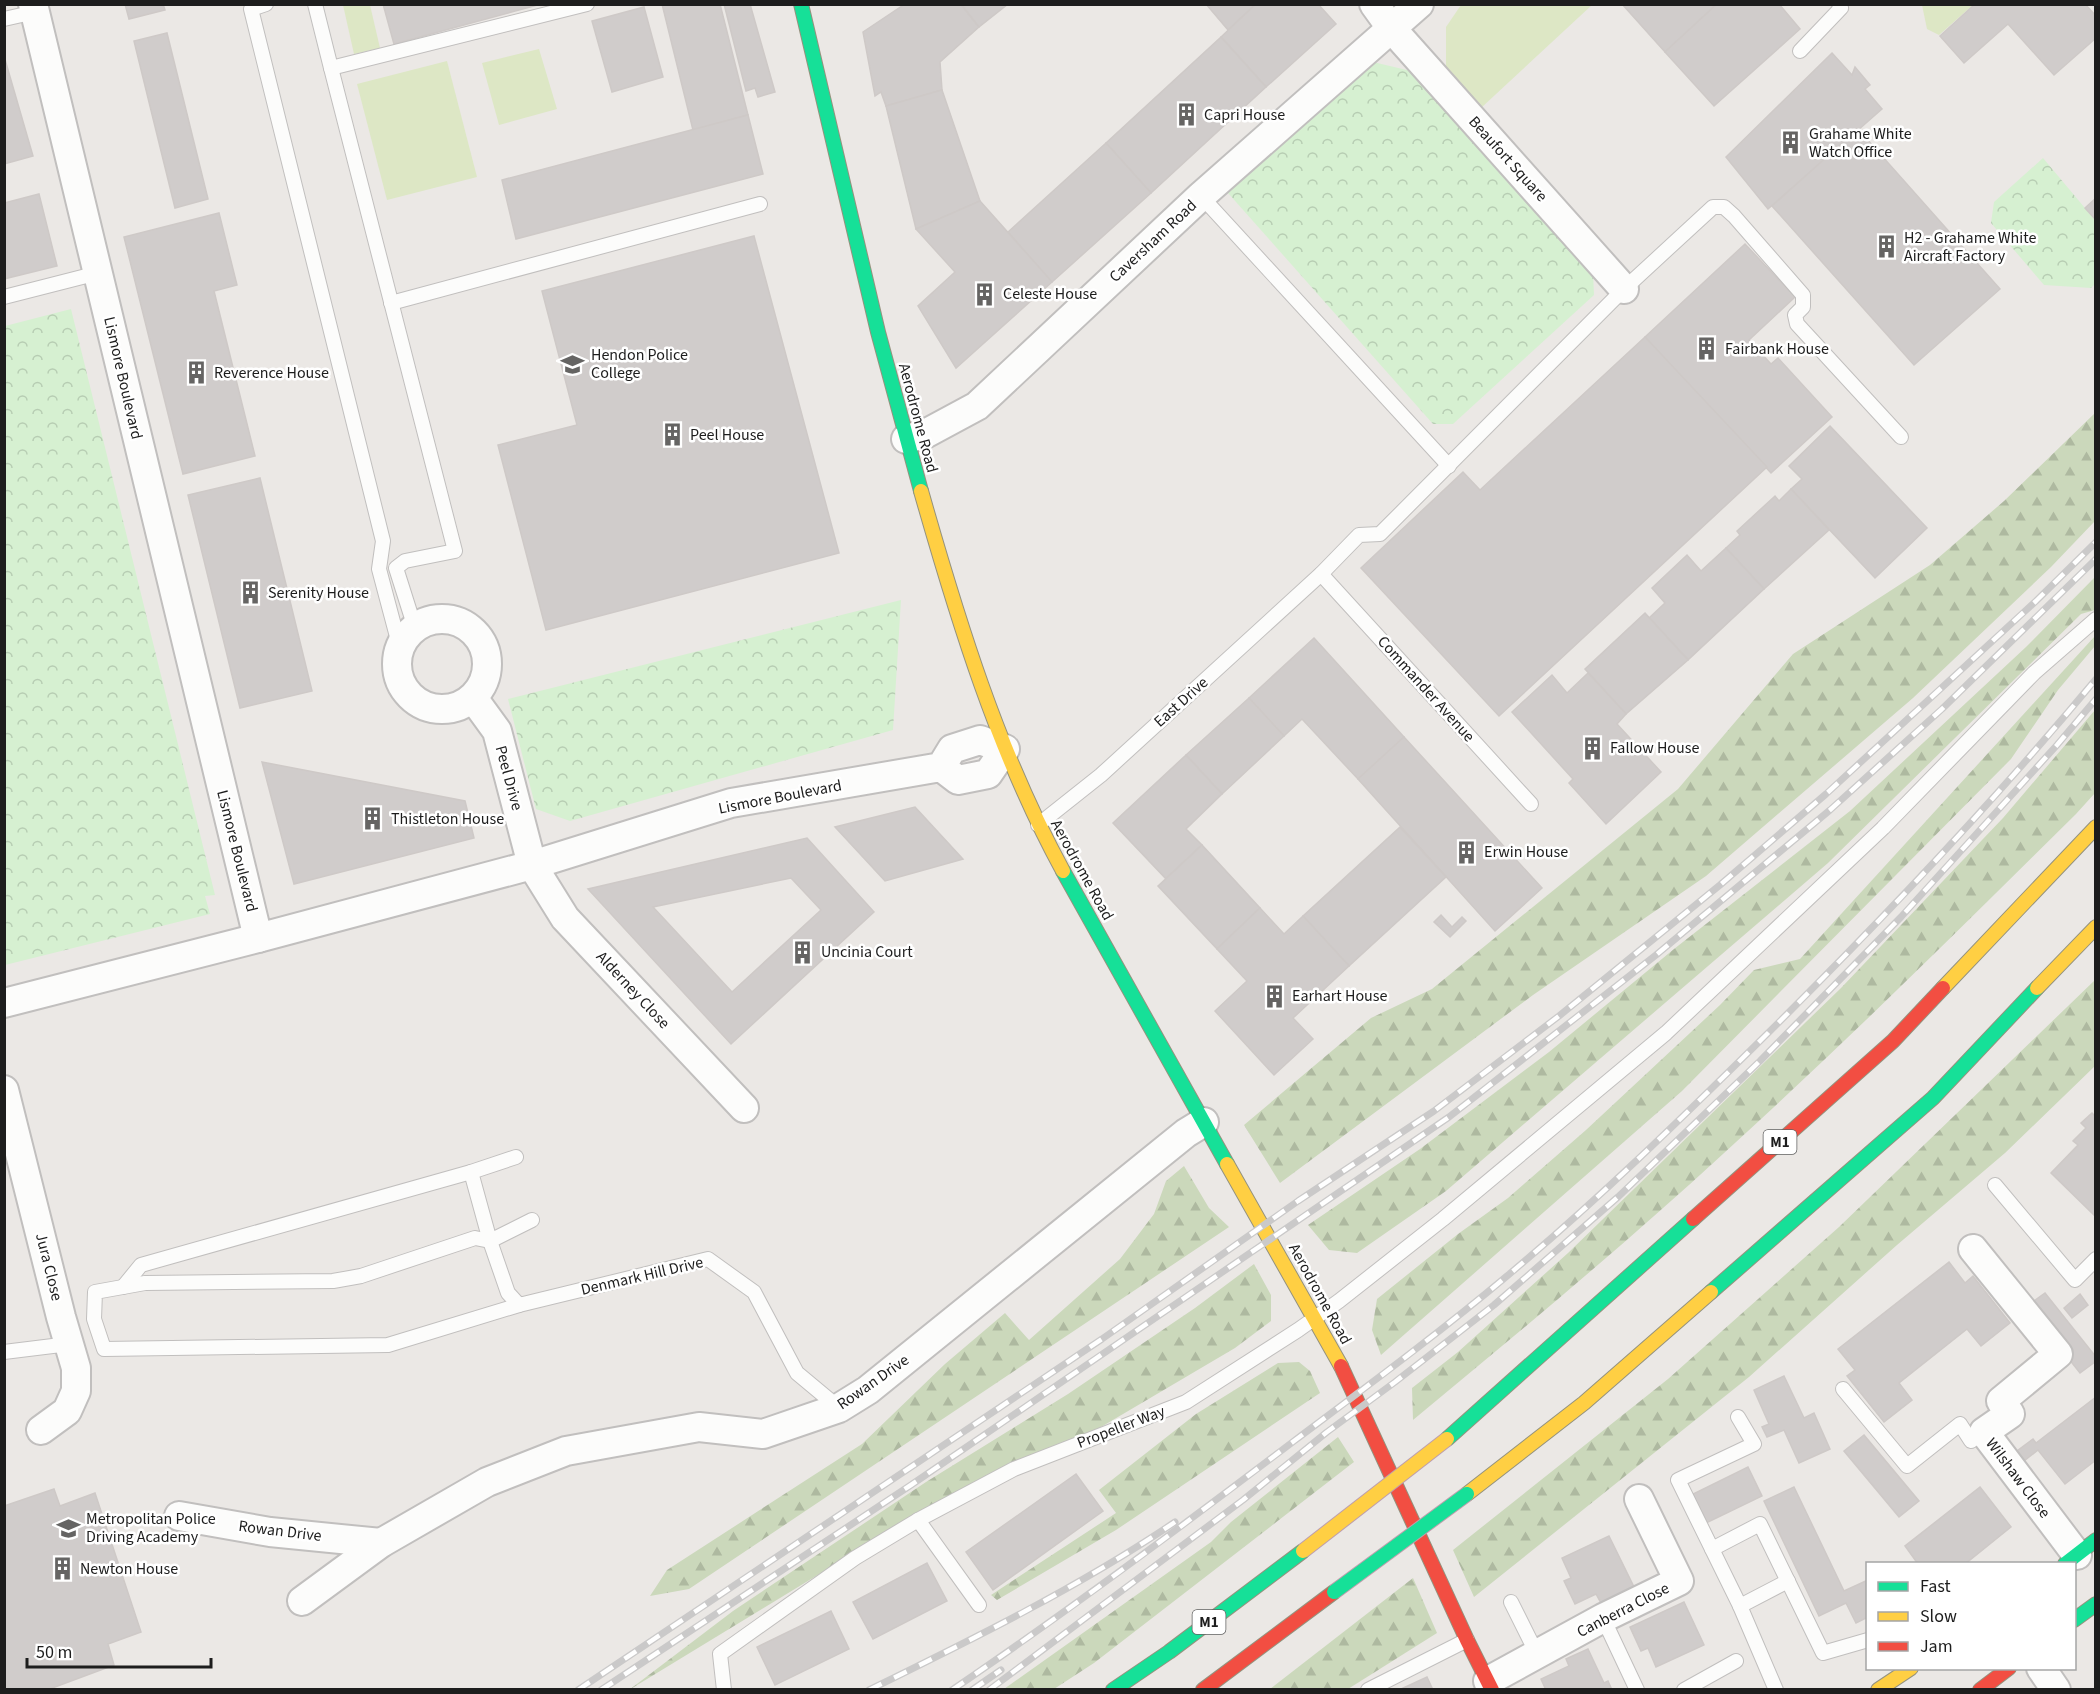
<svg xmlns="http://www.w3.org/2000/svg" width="2100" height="1694" font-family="'Source Sans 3',sans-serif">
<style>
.grass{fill:#dde7c5}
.forest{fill:url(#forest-firs)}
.park{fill:url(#park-crowns)}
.building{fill:#d0cccb;stroke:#cec9c7;stroke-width:1.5;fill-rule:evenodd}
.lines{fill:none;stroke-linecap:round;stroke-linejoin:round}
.lane-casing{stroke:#c1bfbe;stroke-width:16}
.street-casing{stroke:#c1bfbe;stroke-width:32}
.fast-casing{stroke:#94927e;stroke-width:16}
.slow-casing{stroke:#94927e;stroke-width:16}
.jam-casing{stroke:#94927e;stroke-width:16}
.lane{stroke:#fcfcfb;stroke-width:14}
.street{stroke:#fcfcfb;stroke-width:28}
.fast{stroke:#16e098;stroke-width:14}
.slow{stroke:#ffcf43;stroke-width:14}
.jam{stroke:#f24e42;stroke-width:14}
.rail-casing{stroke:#cac9c9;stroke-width:7}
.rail{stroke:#fff;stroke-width:4.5;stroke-dasharray:14;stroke-linecap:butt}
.fast-bridge-casing{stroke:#be9eac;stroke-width:16;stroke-linecap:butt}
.slow-bridge-casing{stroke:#be9eac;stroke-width:16;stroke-linecap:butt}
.fast-bridge{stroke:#16e098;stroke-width:14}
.slow-bridge{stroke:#ffcf43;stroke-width:14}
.labels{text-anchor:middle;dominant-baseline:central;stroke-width:5;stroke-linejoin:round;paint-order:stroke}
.shield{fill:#fff;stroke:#616161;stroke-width:1.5}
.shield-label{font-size:15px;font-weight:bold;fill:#1d1d1d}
.poi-label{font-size:16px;fill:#1d1d1d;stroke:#fff;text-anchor:start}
.street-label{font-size:16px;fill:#1d1d1d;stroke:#fff}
</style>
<defs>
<pattern id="forest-firs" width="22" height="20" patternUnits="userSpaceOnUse" patternTransform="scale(1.5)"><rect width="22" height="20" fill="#cbd8bb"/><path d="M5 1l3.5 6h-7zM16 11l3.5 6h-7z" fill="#aeb9a0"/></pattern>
<pattern id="park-crowns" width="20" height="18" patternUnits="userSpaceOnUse" patternTransform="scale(1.5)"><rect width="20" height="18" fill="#d6f0d1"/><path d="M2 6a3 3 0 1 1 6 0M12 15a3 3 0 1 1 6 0" fill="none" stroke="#b7cdb3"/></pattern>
</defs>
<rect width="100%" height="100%" fill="#ebe8e5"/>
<g class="grass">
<path d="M343,5H370L380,48L354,54Z"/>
<path d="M1461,5H1592L1481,108L1446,67V27Z"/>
<path d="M1922,5V4L1973,5L1939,35L1927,29Z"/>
<path d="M539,49L557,109L499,125L482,63Z"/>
<path d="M447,61L477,177L387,200L357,84Z"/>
</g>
<g class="forest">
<path d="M2095,413V521L2051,567L1913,698L1706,876L1533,995L1280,1183L1244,1125L1371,1018L1432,989L1678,789L1793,654L1930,565L2004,501Z"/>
<path d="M2095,577V610L2081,614L1828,863L1446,1191L1357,1253L1329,1250L1308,1225L1420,1149L1549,1052L1674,949L1850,811L2026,647Z"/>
<path d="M2095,636V646L2058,690L2011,759L1682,1091L1381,1355L1372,1330L1377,1299L1458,1234L1508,1198L1586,1130L1720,1005L1754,970L1800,959Z"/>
<path d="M2095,710V793L2076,814C1960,929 1844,1044 1723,1154C1623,1246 1518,1333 1413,1420L1412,1388L1458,1352L1568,1253L1841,988L2003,818Z"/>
<path d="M2095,980V1066L2005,1153L1897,1245L1749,1377L1474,1597L1453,1550L1668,1379L1839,1227Z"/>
<path d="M1184,1166L1209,1208L1229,1227L689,1589L650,1596L667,1570L862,1444L945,1364L1005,1313L1029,1340L1120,1259L1154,1214L1166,1181Z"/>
<path d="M1254,1264L1271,1295V1321L1235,1348L1101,1427L921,1512L629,1690L733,1611L926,1482L1068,1394L1195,1308Z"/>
<path d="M1299,1362L1310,1371L1320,1393L1116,1530L997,1600L991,1595L1116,1513L1099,1490L1196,1414L1278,1363Z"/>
<path d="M1338,1437L1354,1462L1094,1663L1054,1689H1004L1211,1542L1231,1522Z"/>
<path d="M1413,1578L1437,1633L1348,1689H1270Z"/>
</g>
<g class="park">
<path d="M1373,62L1411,71L1593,273L1594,295L1453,424H1433L1228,193L1230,180Z"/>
<path d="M2043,158L2095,220V284L2091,288L2044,285L1991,223L1994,202Z"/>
<path d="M71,309L215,895L205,896L210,914L5,965V326Z"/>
<path d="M901,600L893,730L570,821L536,809L508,699Z"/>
</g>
<g class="building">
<path d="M125,4H163L165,10L129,19Z"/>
<path d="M383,4H541L394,44Z"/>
<path d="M662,4H720L748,115L693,130Z"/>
<path d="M724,4H750L775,92L758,97L755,88L746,91Z"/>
<path d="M905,4H961L979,27L940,62L942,90L886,106L881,92L875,96L863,32Z"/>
<path d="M961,4H1008L979,27Z"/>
<path d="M1206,4H1256L1228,30Z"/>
<path d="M1256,4H1318L1336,24L1266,87L1221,37Z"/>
<path d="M1622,4H1717L1665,52Z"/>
<path d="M1717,4H1779L1800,29L1714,106L1665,52Z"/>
<path d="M1975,4H2085L2096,16V38L2054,75L2008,24L1964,63L1940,36Z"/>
<path d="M644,7L663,77L612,92L592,21Z"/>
<path d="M167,33L208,199L175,208L134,41Z"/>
<path d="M1221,37L1266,87L1151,193L1106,143Z"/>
<path d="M1832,53L1852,75L1855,67L1870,85L1865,89L1882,109L1768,209L1726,157Z"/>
<path d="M4,56L33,156L4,164Z"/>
<path d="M942,90L980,201L916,229L886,106Z"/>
<path d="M748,115L763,174L516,239L502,180Z"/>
<path d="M1858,129L2000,289L1914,365L1772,206Z"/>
<path d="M1106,143L1151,193L1052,282L1008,232Z"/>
<path d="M39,194L57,266L4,279V203Z"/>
<path d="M2096,198V220L2085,208Z"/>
<path d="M980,201L1052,282L956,368L918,306L955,272L916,229Z"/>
<path d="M219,213L237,285L214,291L255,456L183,474L124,237Z"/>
<path d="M754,236L839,553L546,630L498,445L577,425L542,291Z"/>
<path d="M1745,244L1795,297L1749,340L1771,364L1778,358L1832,417L1771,473L1645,337Z"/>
<path d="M1645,337L1767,467L1499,716L1361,568L1463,472L1480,490Z"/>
<path d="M1830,426L1927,528L1875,578L1791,489L1802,479L1789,466Z"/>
<path d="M260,478L312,691L240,708L188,495Z"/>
<path d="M1791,489L1829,530L1764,589L1726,548L1740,535L1737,531L1775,496L1779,501Z"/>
<path d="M1726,548L1764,589L1688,660L1649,618L1665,603L1652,588L1687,555L1701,571Z"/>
<path d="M1645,613L1688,660L1626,714L1585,669Z"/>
<path d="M1314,638L1404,737L1358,779L1302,719L1284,736L1249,698Z"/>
<path d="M1588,673L1626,714L1617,724L1661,772L1606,824L1569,783L1573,779L1512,712L1552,675L1567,693Z"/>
<path d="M1249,698L1284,736L1222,794L1186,755Z"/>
<path d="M1404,737L1542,888L1495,931L1358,779Z"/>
<path d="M1186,755L1222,794L1186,829L1202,845L1166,879L1113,823Z"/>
<path d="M262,762L465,801L474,838L294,884Z"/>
<path d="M915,807L963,859L885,881L835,827Z"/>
<path d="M1400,827L1446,877L1349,966L1303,916Z"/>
<path d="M807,838L874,912L731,1044L588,889ZM791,878L821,910L732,992L653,907Z"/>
<path d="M1202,845L1260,908L1217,949L1158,886Z"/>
<path d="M1260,908L1284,934L1303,916L1349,966L1293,1018L1313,1039L1274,1075L1215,1011L1247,981L1217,949Z"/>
<path d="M1441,915L1452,927L1462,917L1466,921L1450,937L1434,922Z"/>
<path d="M2092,1113L2096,1117V1217L2051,1173L2078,1145L2073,1141L2086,1128L2081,1123Z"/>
<path d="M1949,1262L1965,1283L1973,1276L2010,1323L1981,1346L1967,1329L1899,1383L1912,1400L1884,1422L1847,1376L1855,1370L1838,1349Z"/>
<path d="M2045,1293L2096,1357V1361L2080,1373L2027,1306Z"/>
<path d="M2080,1294L2088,1305L2072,1318L2064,1308Z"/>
<path d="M1784,1376L1804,1418L1814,1413L1830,1449L1799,1463L1784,1430L1767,1437L1762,1427L1769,1424L1754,1390Z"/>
<path d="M2096,1397V1460L2065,1484L2038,1450L2024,1461L2017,1451L2033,1439L2036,1443Z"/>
<path d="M1864,1435L1919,1501L1899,1517L1844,1451Z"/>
<path d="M1748,1467L1762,1496L1704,1524L1691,1495Z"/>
<path d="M1076,1474L1103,1511L993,1590L966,1552Z"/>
<path d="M1794,1487L1844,1591L1868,1580V1617L1856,1623L1846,1603L1819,1616L1764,1501Z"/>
<path d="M1980,1487L2011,1527L1965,1564H1918L1905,1546Z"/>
<path d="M54,1489L60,1506L95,1493L141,1632L108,1644L114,1665L47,1690H4V1506Z"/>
<path d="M1609,1536L1634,1587L1601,1603L1596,1594L1575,1604L1564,1581L1571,1578L1562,1558Z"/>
<path d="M927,1563L947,1601L873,1639L853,1602Z"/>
<path d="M1684,1602L1704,1645L1656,1667L1648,1648L1641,1651L1630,1627Z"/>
<path d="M831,1611L849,1649L775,1685L757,1647Z"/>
<path d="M1588,1649L1604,1683L1608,1681L1612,1690H1546L1541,1679L1569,1666L1566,1659Z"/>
<path d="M1427,1677L1433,1690H1399Z"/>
</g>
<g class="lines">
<defs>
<g id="lane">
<path d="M266,4L251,9L383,541L379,569L400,648"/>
<path d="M315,4L331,68L587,4"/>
<path d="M4,19L35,12"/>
<path d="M1800,51L1841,8L1839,4"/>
<path d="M331,68L455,551L405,561L396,568L415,628"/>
<path d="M1201,196L1449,466"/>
<path d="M4,297L98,273"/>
<path d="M391,303L760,204"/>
<path d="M1321,574L1531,804"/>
<path d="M1038,825L1101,775L1321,574L1359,535L1380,534L1624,289L1713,207H1724L1734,216L1803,295V307L1795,315L1797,324L1901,437"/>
<path d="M471,1172L516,1157"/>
<path d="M1995,1185L2075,1280L2096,1259"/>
<path d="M123,1287L141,1265L471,1172L490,1241L508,1293L519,1305L708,1259L754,1292L797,1373L839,1408"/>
<path d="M519,1305L388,1345L104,1349L94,1319L95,1292L145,1283L333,1281L361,1276L475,1238L490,1241L532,1220"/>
<path d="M4,1352L69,1344"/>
<path d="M1843,1389L1907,1466L1960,1424L1971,1441L1984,1432"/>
<path d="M1738,1417L1754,1444L1678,1480L1740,1606L1776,1690"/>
<path d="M918,1520L979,1605"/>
<path d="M1712,1549L1760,1524L1823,1653L1868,1640"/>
<path d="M1511,1602L1538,1656"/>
<path d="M1740,1606L1788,1581"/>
<path d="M1603,1618L1637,1690"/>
<path d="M724,1690L720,1654L855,1558L918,1520L1014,1469L1186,1402L1298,1330L1339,1301L1443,1219L1666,1033L1883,828L2034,673L2096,619"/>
<path d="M1368,1690L1467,1640"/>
<path d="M1684,1690L1736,1661"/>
</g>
<g id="street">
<path d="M33,4L258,938L532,865L731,803L941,767L952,749L980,740L1005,749L988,774L958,780L941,767"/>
<path d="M1374,4L1392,29L1624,289"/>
<path d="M906,439L925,434L977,406L1201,196L1419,4"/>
<circle cx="442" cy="664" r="45"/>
<path d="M473,698L497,731L532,865L565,918L744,1108"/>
<path d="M4,1003L258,938"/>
<path d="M4,1090L61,1317L76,1368V1391L67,1411L41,1430"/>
<path d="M1973,1249L2058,1354L2001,1401L2010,1414L1984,1432L2077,1555"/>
<path d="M179,1516L270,1532L381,1543"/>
<path d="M302,1601L381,1543L487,1482L566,1451L699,1427L763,1434L839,1408L868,1390L1186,1133L1204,1122"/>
<path d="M2041,1668L2056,1690"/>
<path d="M1488,1681L1603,1618L1679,1581L1639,1499"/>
</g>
<g id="fast">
<path d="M801,4L878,332L921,491"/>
<path d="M1063,871L1227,1164"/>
<path d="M1711,1292L1933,1098L2037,988"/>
<path d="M1447,1439L1693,1219"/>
<path d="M2065,1564L2096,1540"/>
<path d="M2074,1620L2096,1604"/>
<path d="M1113,1690L1169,1652L1303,1551"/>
</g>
<g id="slow">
<path d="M921,491C958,621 998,752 1063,871"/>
<path d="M1943,988L2096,827"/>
<path d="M2037,988L2096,927"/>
<path d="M1227,1164L1341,1366"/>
<path d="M1467,1494L1584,1403L1711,1292"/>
<path d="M1878,1690L1911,1668"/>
</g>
<g id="jam">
<path d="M1693,1219L1893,1041L1943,988"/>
<path d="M1341,1366L1467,1640L1492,1690"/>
<path d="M1203,1690L1334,1592"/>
<path d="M1980,1690L2009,1668"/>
</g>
</defs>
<use href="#lane" class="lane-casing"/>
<use href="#street" class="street-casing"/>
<use href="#fast" class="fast-casing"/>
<use href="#slow" class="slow-casing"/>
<use href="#jam" class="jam-casing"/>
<use href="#lane" class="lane"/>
<use href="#street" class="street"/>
<use href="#fast" class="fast"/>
<use href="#slow" class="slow"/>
<use href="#jam" class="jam"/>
<defs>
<g id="rail">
<path d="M578,1690L1102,1339L1298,1201L1434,1111L1559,1016L1720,885L1826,794L2036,601L2096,542"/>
<path d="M601,1690L911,1485L1449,1117L1656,955L1830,810L1942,709L2096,559"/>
<path d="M869,1690C973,1639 1079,1587 1175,1522"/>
<path d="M952,1690C1070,1610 1181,1527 1294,1441C1366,1387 1438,1334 1507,1276C1598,1200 1682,1118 1766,1035C1881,921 1992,804 2096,679"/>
<path d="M972,1690L1001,1670"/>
<path d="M989,1690L1243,1500L1327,1432L1395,1382L1494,1305L1618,1197L1760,1061L1901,917L2057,745L2096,699"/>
</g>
</defs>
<use href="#rail" class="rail-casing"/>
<use href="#rail" class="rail"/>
<defs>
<path id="fast-bridge" d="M1334,1592L1467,1494"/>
<path id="slow-bridge" d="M1303,1551L1447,1439"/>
</defs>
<use href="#fast-bridge" class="fast-bridge-casing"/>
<use href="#slow-bridge" class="slow-bridge-casing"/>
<use href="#fast-bridge" class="fast-bridge"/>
<use href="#slow-bridge" class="slow-bridge"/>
</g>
<defs>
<symbol id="building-bare" viewBox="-9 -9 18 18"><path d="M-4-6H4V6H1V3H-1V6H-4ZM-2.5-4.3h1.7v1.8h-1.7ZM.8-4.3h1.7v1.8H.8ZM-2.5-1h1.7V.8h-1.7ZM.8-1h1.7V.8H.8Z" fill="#656463" stroke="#fff" stroke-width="2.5" paint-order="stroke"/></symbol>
<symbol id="university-bare" viewBox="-9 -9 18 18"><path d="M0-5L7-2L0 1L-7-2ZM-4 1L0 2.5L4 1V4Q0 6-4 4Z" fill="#656463" stroke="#fff" stroke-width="2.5" paint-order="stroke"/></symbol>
</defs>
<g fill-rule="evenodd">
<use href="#building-bare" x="1170" y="98" width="33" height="33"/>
<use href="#building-bare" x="1774" y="126" width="33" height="33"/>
<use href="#building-bare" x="1870" y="230" width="33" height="33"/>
<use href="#building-bare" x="968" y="278" width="33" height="33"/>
<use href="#building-bare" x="1690" y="332" width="33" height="33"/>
<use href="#university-bare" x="556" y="348" width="33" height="33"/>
<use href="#building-bare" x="180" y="356" width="33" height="33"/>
<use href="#building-bare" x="656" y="418" width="33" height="33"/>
<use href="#building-bare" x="234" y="576" width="33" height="33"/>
<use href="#building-bare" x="1576" y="732" width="33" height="33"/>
<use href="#building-bare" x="356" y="802" width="33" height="33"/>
<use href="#building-bare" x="1450" y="836" width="33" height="33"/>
<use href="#building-bare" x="786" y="936" width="33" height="33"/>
<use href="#building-bare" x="1258" y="980" width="33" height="33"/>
<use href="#university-bare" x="52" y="1512" width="33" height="33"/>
<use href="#building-bare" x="46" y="1552" width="33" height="33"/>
</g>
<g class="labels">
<g class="shield">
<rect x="1763.5" y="1130" width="33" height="24" rx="4.5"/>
<rect x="1192.5" y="1610" width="33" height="24" rx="4.5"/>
</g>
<g class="shield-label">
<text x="1780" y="1142">M1</text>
<text x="1209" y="1622">M1</text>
</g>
<g class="poi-label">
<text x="1204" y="115">Capri House</text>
<text x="1809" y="134">Grahame White<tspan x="1809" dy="18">Watch Office</tspan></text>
<text x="1904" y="238">H2 - Grahame White<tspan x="1904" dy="18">Aircraft Factory</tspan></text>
<text x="1003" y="294">Celeste House</text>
<text x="1725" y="349">Fairbank House</text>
<text x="591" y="355">Hendon Police<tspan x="591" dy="18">College</tspan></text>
<text x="214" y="373">Reverence House</text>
<text x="690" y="435">Peel House</text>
<text x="268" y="593">Serenity House</text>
<text x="1610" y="748">Fallow House</text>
<text x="391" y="819">Thistleton House</text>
<text x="1484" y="852">Erwin House</text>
<text x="821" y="952">Uncinia Court</text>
<text x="1292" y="996">Earhart House</text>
<text x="86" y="1519">Metropolitan Police<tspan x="86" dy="18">Driving Academy</tspan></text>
<text x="80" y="1569">Newton House</text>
</g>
<g class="street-label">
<text transform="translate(1508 159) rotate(48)">Beaufort Square</text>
<text transform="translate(1153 241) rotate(-43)">Caversham Road</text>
<text transform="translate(123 378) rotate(77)">Lismore Boulevard</text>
<text transform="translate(918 418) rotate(75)">Aerodrome Road</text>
<text transform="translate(1426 689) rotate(48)">Commander Avenue</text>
<text transform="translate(1181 702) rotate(-42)">East Drive</text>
<text transform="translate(509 778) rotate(75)">Peel Drive</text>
<text transform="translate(780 797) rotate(-11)">Lismore Boulevard</text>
<text transform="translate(237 851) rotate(76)">Lismore Boulevard</text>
<text transform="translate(1082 870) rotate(61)">Aerodrome Road</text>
<text transform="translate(633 990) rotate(47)">Alderney Close</text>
<text transform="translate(49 1267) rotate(76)">Jura Close</text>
<text transform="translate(642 1276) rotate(-13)">Denmark Hill Drive</text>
<text transform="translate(1320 1294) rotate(61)">Aerodrome Road</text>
<text transform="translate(873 1382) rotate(-35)">Rowan Drive</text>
<text transform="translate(1121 1427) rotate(-21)">Propeller Way</text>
<text transform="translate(2018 1478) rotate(53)">Wilshaw Close</text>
<text transform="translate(280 1531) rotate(7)">Rowan Drive</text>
<text transform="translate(1623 1610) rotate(-27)">Canberra Close</text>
</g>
</g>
<rect width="2100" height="1694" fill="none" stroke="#1d1d1d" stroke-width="12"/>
<rect x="1866" y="1562" width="210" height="108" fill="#ffffff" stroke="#a5a5a5" stroke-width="1.5"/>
<rect x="1878" y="1582" width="30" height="9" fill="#16e098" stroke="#a5a5a5" stroke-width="1.5"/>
<text x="1920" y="1592" font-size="18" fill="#1d1d1d">Fast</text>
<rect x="1878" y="1612" width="30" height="9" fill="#ffcf43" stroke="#a5a5a5" stroke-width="1.5"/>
<text x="1920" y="1622" font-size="18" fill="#1d1d1d">Slow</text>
<rect x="1878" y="1642" width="30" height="9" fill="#f24e42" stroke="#a5a5a5" stroke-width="1.5"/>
<text x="1920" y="1652" font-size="18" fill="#1d1d1d">Jam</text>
<path d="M27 1658v9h184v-9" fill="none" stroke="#1d1d1d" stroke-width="3"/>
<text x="36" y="1658" font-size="18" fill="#1d1d1d" stroke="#ffffff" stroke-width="4.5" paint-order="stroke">50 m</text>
</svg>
